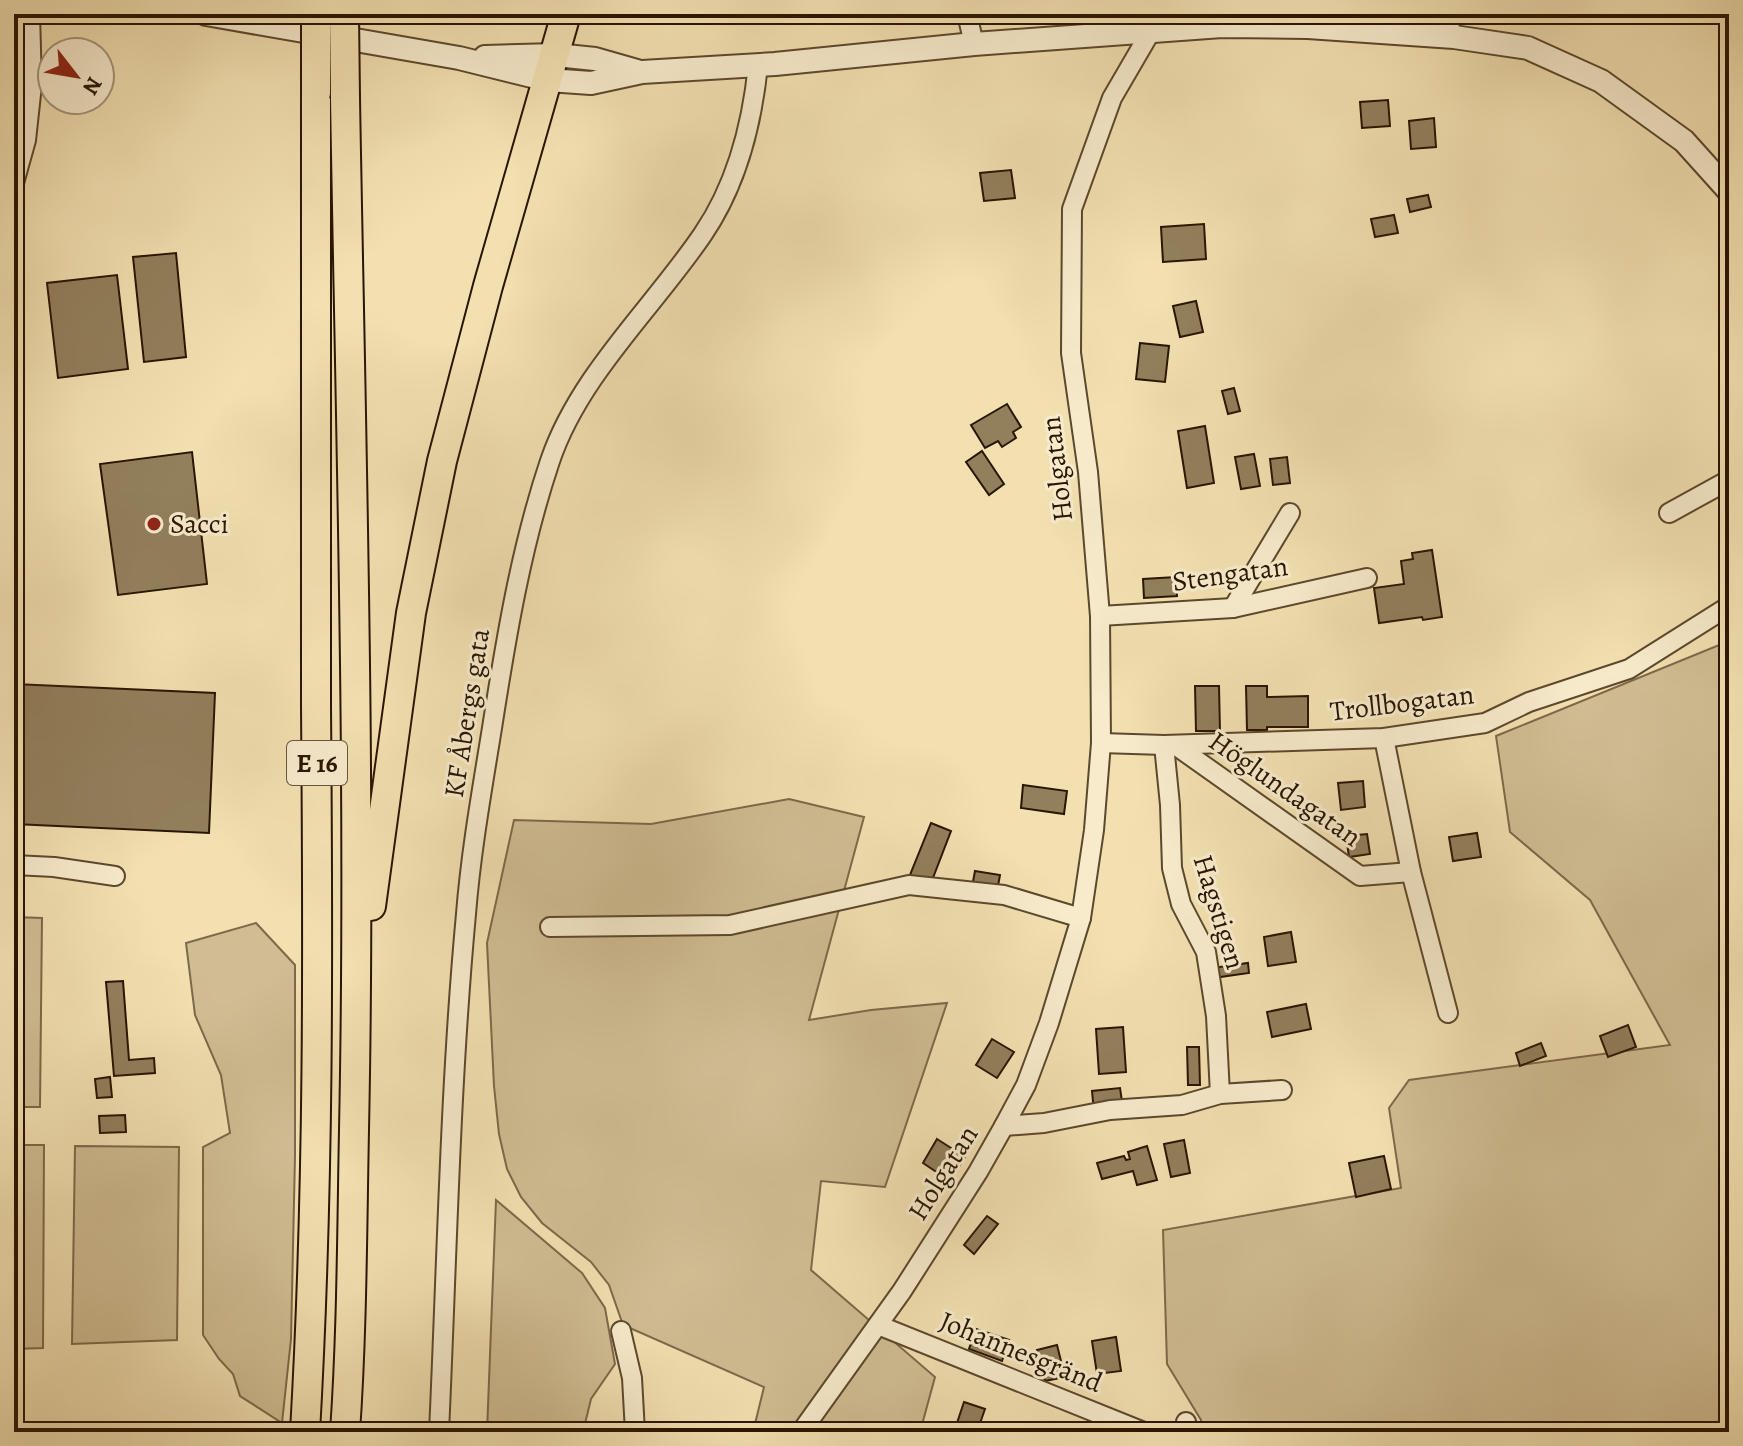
<svg xmlns="http://www.w3.org/2000/svg" width="1743" height="1446" font-family="Alegreya,serif">
<style>
.green{fill:#d0bd93;stroke:#7d694a;stroke-width:2}
.building{fill:#927f5c;stroke:#2a1500;stroke-width:2}
.lines{fill:none;stroke-linecap:round;stroke-linejoin:round}
.minor-casing{stroke:#5c482c;stroke-width:22}
.tertiary-casing{stroke:#5c482c;stroke-width:26}
.trunk-casing{stroke:#2a1500;stroke-width:32}
.minor{stroke:#f7ebcc;stroke-width:18}
.tertiary{stroke:#f7ebcc;stroke-width:22}
.trunk{stroke:#f2e0b1;stroke-width:28}
.trunk-bridge-casing{stroke:#2a1500;stroke-width:32;stroke-linecap:butt}
.trunk-bridge{stroke:#f2e0b1;stroke-width:28}
.poi-dot{fill:#8f2418;stroke:#f7ebcc;stroke-width:3}
.labels{text-anchor:middle;dominant-baseline:central;stroke-width:6;stroke-linejoin:round;paint-order:stroke}
.shield{fill:#f7ebcc;stroke:#68553d;stroke-width:2}
.shield-label{font-size:26px;font-weight:bold;fill:#2a1500}
.street-label{font-size:28px;fill:#2a1500;stroke:#f7ebcc}
.poi-label{font-size:28px;fill:#2a1500;stroke:#f7ebcc;text-anchor:start}
</style>
<rect width="100%" height="100%" fill="#f2e0b1"/>
<filter id="stains"><feTurbulence type="fractalNoise" baseFrequency=".0025" numOctaves="4"/><feColorMatrix values="0 0 0 0 .2 0 0 0 0 .09 0 0 0 0 .02 0 0 0 .5 -.17"/></filter>
<radialGradient id="worn" r=".72"><stop offset=".6" stop-color="#630" stop-opacity="0"/><stop offset="1" stop-color="#630" stop-opacity=".3"/></radialGradient>
<g class="green">
<path d="M1729,641V1432H1200L1201,1420L1167,1364L1163,1230L1401,1188L1389,1108L1409,1080L1670,1045L1590,900L1510,832L1496,736Z"/>
<path d="M789,799L864,817L809,1020L871,1010L947,1003L885,1187L821,1181L811,1270L935,1377L920,1432H753L764,1387L623,1325L609,1285L591,1262L542,1223L521,1197L507,1169L499,1134L494,1086L487,943L514,820L651,824Z"/>
<path d="M14,917L42,918L40,1107H14Z"/>
<path d="M256,923L295,965V1156L291,1339L282,1423L240,1396L233,1374L219,1359L203,1335V1147L230,1133L221,1075L195,1015L186,943Z"/>
<path d="M44,1145L43,1348L14,1349V1145Z"/>
<path d="M75,1146L179,1147L177,1340L72,1344Z"/>
<path d="M496,1200L582,1273L605,1308L615,1364L591,1399L583,1432H487Z"/>
</g>
<g class="building">
<path d="M1388,100L1390,126L1362,128L1360,102Z"/>
<path d="M1434,118L1436,147L1411,149L1409,121Z"/>
<path d="M1011,170L1015,198L984,201L980,173Z"/>
<path d="M1428,195L1431,207L1410,212L1407,199Z"/>
<path d="M1394,215L1398,233L1375,237L1371,219Z"/>
<path d="M1204,224L1206,259L1163,262L1161,227Z"/>
<path d="M176,253L186,357L144,362L133,257Z"/>
<path d="M117,275L128,369L58,378L47,283Z"/>
<path d="M1196,301L1203,332L1180,337L1173,306Z"/>
<path d="M1140,343L1169,346L1165,382L1136,379Z"/>
<path d="M1234,388L1240,411L1228,414L1222,391Z"/>
<path d="M1007,404L1021,427L1013,432L1016,438L1002,447L998,441L985,448L971,425Z"/>
<path d="M1205,426L1214,483L1187,488L1178,431Z"/>
<path d="M982,451L1004,484L989,495L966,462Z"/>
<path d="M192,452L207,584L118,595L100,464Z"/>
<path d="M1254,454L1260,486L1241,489L1235,457Z"/>
<path d="M1287,457L1290,483L1273,485L1270,459Z"/>
<path d="M1432,550L1442,617L1423,620L1422,617L1379,623L1374,588L1404,584L1401,561L1413,559L1412,553Z"/>
<path d="M1176,577L1177,596L1144,598L1143,579Z"/>
<path d="M14,684L215,693L209,833L14,824Z"/>
<path d="M1195,686H1219L1220,731H1196Z"/>
<path d="M1246,686H1267V697L1308,696V727H1267V730H1247Z"/>
<path d="M1363,781L1365,807L1341,810L1338,783Z"/>
<path d="M1023,785L1067,791L1064,814L1021,808Z"/>
<path d="M931,823L951,831L931,883L910,875Z"/>
<path d="M1477,833L1481,857L1453,861L1449,837Z"/>
<path d="M1367,834L1370,854L1349,857L1346,836Z"/>
<path d="M975,871L1000,875L997,891L972,887Z"/>
<path d="M1291,932L1296,962L1268,966L1264,937Z"/>
<path d="M1248,963L1249,973L1213,978L1212,968Z"/>
<path d="M123,981L129,1060L154,1058L155,1073L114,1076L106,982Z"/>
<path d="M1306,1004L1311,1029L1272,1037L1267,1012Z"/>
<path d="M1628,1025L1636,1047L1608,1057L1600,1036Z"/>
<path d="M1123,1027L1126,1072L1099,1074L1096,1029Z"/>
<path d="M992,1039L1014,1052L997,1078L976,1065Z"/>
<path d="M1541,1043L1546,1056L1520,1066L1516,1053Z"/>
<path d="M1187,1047H1199L1200,1085H1188Z"/>
<path d="M110,1077L112,1097L97,1098L95,1079Z"/>
<path d="M1120,1088L1123,1108L1094,1112L1092,1091Z"/>
<path d="M125,1115L126,1132L100,1133L99,1116Z"/>
<path d="M937,1139L965,1157L950,1181L923,1163Z"/>
<path d="M1184,1140L1190,1173L1171,1177L1164,1144Z"/>
<path d="M1147,1146L1157,1180L1137,1185L1133,1171L1102,1179L1097,1163L1124,1156L1126,1160L1130,1159L1128,1152Z"/>
<path d="M1384,1156L1391,1189L1356,1197L1349,1163Z"/>
<path d="M987,1216L998,1224L974,1254L964,1245Z"/>
<path d="M976,1329L1009,1340L1002,1361L969,1349Z"/>
<path d="M1116,1337L1121,1371L1097,1374L1092,1341Z"/>
<path d="M1057,1345L1065,1377L1045,1381L1037,1350Z"/>
<path d="M964,1402L985,1409L977,1432H954Z"/>
</g>
<g class="lines">
<defs>
<g id="minor">
<path d="M967,14L974,44"/>
<path d="M1443,14L1454,37"/>
<path d="M14,183L26,140L32,85L30,14"/>
<path d="M1669,513L1729,480"/>
<path d="M1233,608L1290,513"/>
<path d="M1100,616L1233,608L1367,578"/>
<path d="M1384,738L1411,872L1448,1013"/>
<path d="M1101,743L1164,745L1384,738L1485,723L1529,702L1629,669L1729,606"/>
<path d="M1164,745L1170,805L1172,868L1181,904L1206,952L1216,1016L1220,1094"/>
<path d="M1175,745L1360,876L1411,872"/>
<path d="M14,865L54,867L115,876"/>
<path d="M550,927L730,925L909,885L1004,895L1081,918"/>
<path d="M1004,1126L1044,1123L1110,1110L1182,1105L1220,1094L1282,1090"/>
<path d="M878,1325L1144,1432"/>
<path d="M621,1331L632,1378L635,1432"/>
<path d="M439,1432C447,1259 450,1086 466,914C471,851 482,790 492,728C506,638 521,547 550,461C579,375 653,308 703,234C737,184 752,125 758,65"/>
<path d="M801,1432L902,1291L978,1172L1004,1126L1026,1085L1049,1023L1081,918L1094,830L1101,743L1100,616L1088,472L1071,353L1072,209L1112,98L1151,31"/>
<path d="M1186,1432V1422"/>
</g>
<g id="tertiary">
<path d="M206,14L459,58L548,80L591,83L642,72L775,64L974,44L1222,26L1308,27L1454,37L1528,48L1601,81L1684,141L1729,191"/>
<path d="M485,57L556,55L595,59L637,71"/>
</g>
<g id="trunk">
<path d="M345,98C351,442 361,786 354,1130C352,1231 352,1332 345,1432"/>
<path d="M371,906L411,613L442,461L488,286L566,14"/>
<path d="M305,1432C319,1190 318,948 316,706C315,501 315,297 316,93"/>
</g>
</defs>
<use href="#minor" class="minor-casing"/>
<use href="#tertiary" class="tertiary-casing"/>
<use href="#trunk" class="trunk-casing"/>
<use href="#minor" class="minor"/>
<use href="#tertiary" class="tertiary"/>
<use href="#trunk" class="trunk"/>
<defs>
<g id="trunk-bridge">
<path d="M344,14L345,98"/>
<path d="M316,93V14"/>
</g>
</defs>
<use href="#trunk-bridge" class="trunk-bridge-casing"/>
<use href="#trunk-bridge" class="trunk-bridge"/>
</g>
<circle class="poi-dot" cx="154" cy="524" r="8"/>
<g class="labels">
<rect class="shield" x="287" y="741" width="60" height="44" rx="6"/>
<g class="shield-label">
<text x="317" y="763">E 16</text>
</g>
<g class="street-label">
<text transform="translate(1057 469) rotate(-97)">Holgatan</text>
<text transform="translate(1230 574) rotate(-8)">Stengatan</text>
<text transform="translate(1402 703) rotate(-7)">Trollbogatan</text>
<text transform="translate(467 713) rotate(-81)">KF Åbergs gata</text>
<text transform="translate(1285 789) rotate(35)">Höglundagatan</text>
<text transform="translate(1219 912) rotate(73)">Hagstigen</text>
<text transform="translate(943 1173) rotate(-58)">Holgatan</text>
<text transform="translate(1021 1352) rotate(22)">Johannesgränd</text>
</g>
<g class="poi-label">
<text x="170" y="524">Sacci</text>
</g>
</g>
<rect width="1743" height="1446" fill="none" stroke="#f2e0b1" stroke-width="48"/>
<rect x="16" y="16" width="1711" height="1414" fill="none" stroke="#2a1500" stroke-width="4"/>
<rect x="24" y="24" width="1695" height="1398" fill="none" stroke="#2a1500" stroke-width="2"/>
<g transform="translate(76 76) rotate(121)"><circle r="38" fill="#f7ebcc" stroke="#a5957a" stroke-width="2"/>
<path d="M0-6L14 30L0 20L-14 30Z" fill="#8f2418"/>
<text y="-12" font-size="22" font-weight="bold" text-anchor="middle" fill="#2a1500">N</text>
</g>
<rect width="100%" height="100%" filter="url(#stains)"/>
<rect width="100%" height="100%" fill="url(#worn)"/>
</svg>
